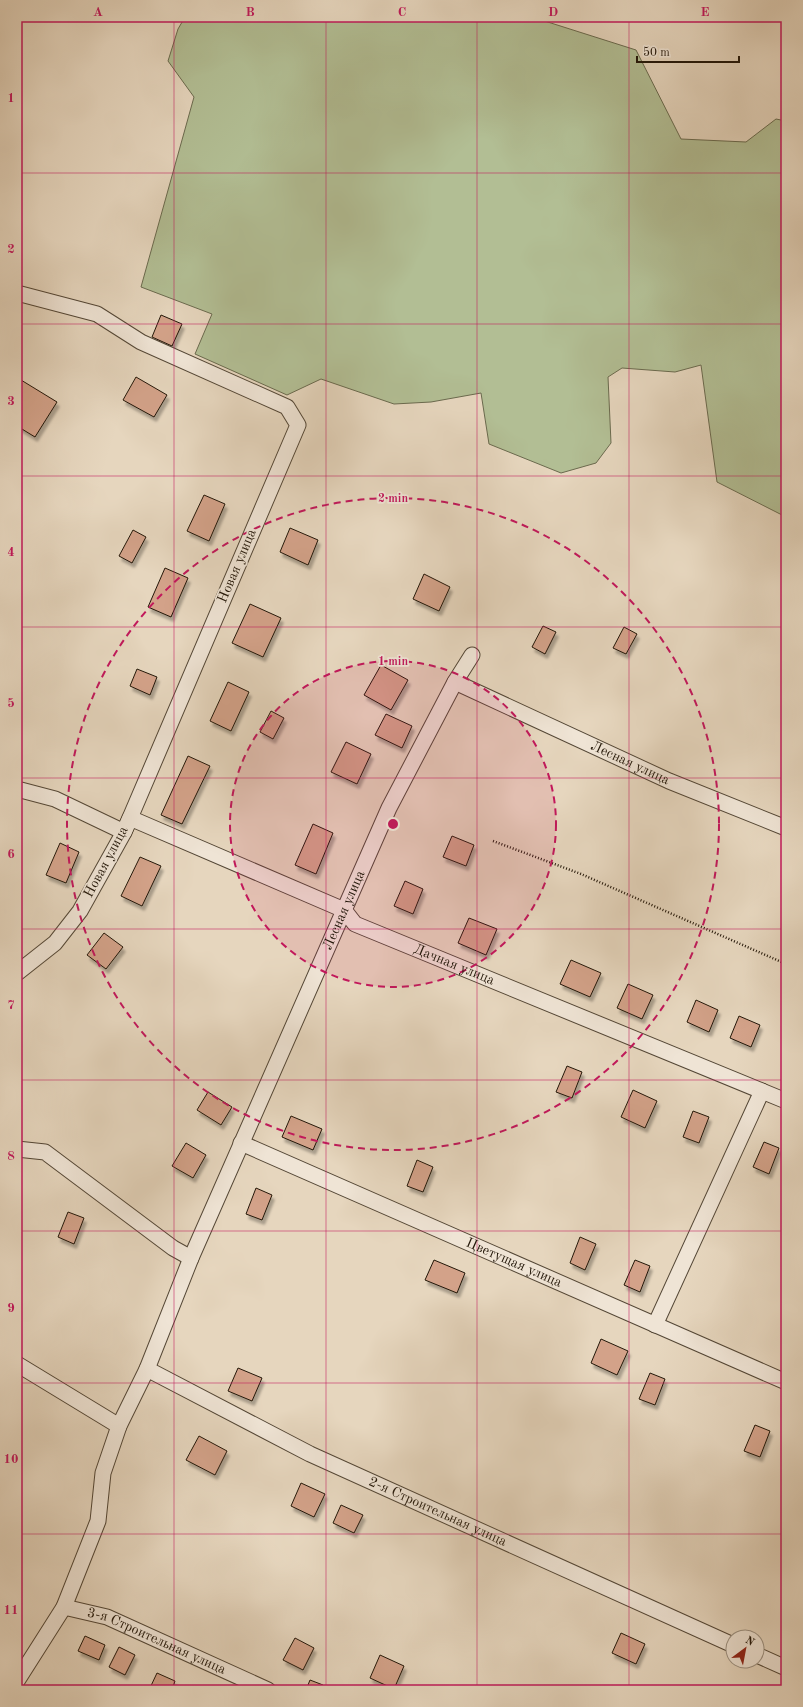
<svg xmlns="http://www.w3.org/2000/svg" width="803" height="1707" font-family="'Old Standard TT',serif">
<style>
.green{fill:#b2be94;stroke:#6a6a4e}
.building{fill:#d3a289;stroke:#231709;filter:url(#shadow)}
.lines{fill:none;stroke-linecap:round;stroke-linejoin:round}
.minor-casing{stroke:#544736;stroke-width:17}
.path{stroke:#231709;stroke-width:2.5;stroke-dasharray:1 2;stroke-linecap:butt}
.minor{stroke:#efe4d5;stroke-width:15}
.grid{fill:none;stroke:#c2185b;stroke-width:1;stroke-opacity:0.55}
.ring{fill:none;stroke:#c2185b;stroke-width:2;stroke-dasharray:7 5}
.labels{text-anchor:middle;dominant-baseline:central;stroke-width:3.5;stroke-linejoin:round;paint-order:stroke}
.street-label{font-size:14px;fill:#231709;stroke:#efe4d5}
.centre{fill:#c2185b;stroke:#efe4d5;stroke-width:2}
.ring-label{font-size:12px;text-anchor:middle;font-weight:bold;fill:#c2185b;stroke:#efe4d5;stroke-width:3.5;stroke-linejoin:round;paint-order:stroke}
.neatline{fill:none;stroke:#c2185b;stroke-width:1.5}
.grid-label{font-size:13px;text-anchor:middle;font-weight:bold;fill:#c2185b}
</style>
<defs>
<filter id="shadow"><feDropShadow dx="2.5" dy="4.5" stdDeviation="1" flood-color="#0004"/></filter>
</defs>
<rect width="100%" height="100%" fill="#e6d6be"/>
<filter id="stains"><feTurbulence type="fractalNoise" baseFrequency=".005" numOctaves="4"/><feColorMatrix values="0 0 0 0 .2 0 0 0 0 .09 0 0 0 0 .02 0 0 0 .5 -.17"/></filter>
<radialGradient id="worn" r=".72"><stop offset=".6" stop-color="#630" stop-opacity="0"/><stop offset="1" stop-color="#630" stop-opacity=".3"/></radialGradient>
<path class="green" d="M185,17H532L636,50L681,139L746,142L776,119L786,121V517L717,482L701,365L675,372L622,368L608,377L611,443L596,463L561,473L489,444L481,393L431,402L394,404L321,379L287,395L195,354L212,314L141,287L194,97L168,61L178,29Z"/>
<g class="building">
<path d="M161,315L182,324L172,346L152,337Z"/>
<path d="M136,377L167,395L154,417L123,400Z"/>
<path d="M21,380L57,402L35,437L17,426V387Z"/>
<path d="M204,495L225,504L209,541L187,531Z"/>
<path d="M290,528L318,540L308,565L280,552Z"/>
<path d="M133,530L146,537L132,563L119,556Z"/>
<path d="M165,568L188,578L171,617L148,607Z"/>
<path d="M424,574L450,587L439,611L413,599Z"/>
<path d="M250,604L281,618L263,657L232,643Z"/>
<path d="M543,626L556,632L545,654L532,647Z"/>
<path d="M624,627L637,634L626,654L613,648Z"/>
<path d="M381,665L408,680L391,710L364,695Z"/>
<path d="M137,669L157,677L150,695L130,686Z"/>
<path d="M228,682L249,692L231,731L210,721Z"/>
<path d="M271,711L284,718L273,739L260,732Z"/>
<path d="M386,714L412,726L402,748L375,735Z"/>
<path d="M346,742L371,754L357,784L331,772Z"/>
<path d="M188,756L210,766L182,824L161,815Z"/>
<path d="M313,824L333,833L316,874L295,865Z"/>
<path d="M452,836L474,845L466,866L443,857Z"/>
<path d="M60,843L79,852L66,883L46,875Z"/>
<path d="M140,857L161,866L142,906L121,896Z"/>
<path d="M405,881L423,889L413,914L394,906Z"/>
<path d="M469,918L497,929L486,955L458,943Z"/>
<path d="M104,933L123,947L106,969L87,955Z"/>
<path d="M571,960L601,973L590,997L560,984Z"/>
<path d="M628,984L653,995L642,1019L617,1008Z"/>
<path d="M696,1000L718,1010L709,1032L687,1022Z"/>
<path d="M739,1016L760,1025L751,1047L730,1038Z"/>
<path d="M567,1066L582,1072L572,1098L556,1092Z"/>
<path d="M633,1090L657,1101L645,1128L621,1117Z"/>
<path d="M208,1092L232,1107L221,1125L197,1110Z"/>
<path d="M693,1111L709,1117L699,1143L683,1137Z"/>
<path d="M291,1116L322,1129L313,1150L282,1137Z"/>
<path d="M764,1142L779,1148L769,1174L753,1167Z"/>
<path d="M186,1143L206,1155L193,1178L172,1166Z"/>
<path d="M417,1160L433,1167L423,1192L407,1186Z"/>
<path d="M256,1188L272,1195L262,1220L246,1214Z"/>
<path d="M68,1212L84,1218L74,1244L58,1237Z"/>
<path d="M580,1237L596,1244L585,1270L570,1263Z"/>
<path d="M434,1260L465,1273L457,1293L425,1280Z"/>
<path d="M635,1260L650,1266L640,1292L624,1285Z"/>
<path d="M601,1339L628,1351L617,1375L591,1363Z"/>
<path d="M238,1368L262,1378L252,1401L228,1391Z"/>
<path d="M650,1373L665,1379L655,1405L639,1399Z"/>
<path d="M755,1425L770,1431L760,1457L744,1451Z"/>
<path d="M199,1436L227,1451L215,1475L186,1460Z"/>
<path d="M301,1483L325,1494L314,1517L291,1506Z"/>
<path d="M341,1505L363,1515L354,1533L333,1523Z"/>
<path d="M621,1633L645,1644L636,1664L612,1653Z"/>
<path d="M85,1636L105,1645L99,1660L78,1651Z"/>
<path d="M295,1638L314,1648L303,1670L283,1660Z"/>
<path d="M119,1647L135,1655L125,1675L109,1667Z"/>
<path d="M380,1655L404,1666L394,1689L370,1678Z"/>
<path d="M157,1673L175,1681L172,1690H149Z"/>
<path d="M310,1680L323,1685L321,1690H306Z"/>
</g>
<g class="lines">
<defs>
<g id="minor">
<path d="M17,293L97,314L141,342L287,407L298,425L124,832L80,911L55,943L17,973"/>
<path id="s1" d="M455,682L669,781L786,828"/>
<path id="s2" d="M17,789L55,799L124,832L130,818L344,910L355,924L786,1101"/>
<path id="s3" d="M241,1143L786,1382"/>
<path d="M17,1149L45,1152L173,1248L191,1258"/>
<path d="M655,1325L762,1091"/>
<path d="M17,1364L119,1426"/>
<path id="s4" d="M147,1369L310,1454L733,1645"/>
<path id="s5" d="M64,1607L107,1617L268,1690"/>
<path d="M757,1655L786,1668"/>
<path id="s6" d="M17,1681L64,1607L98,1521L103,1473L119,1426L147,1369L191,1258L389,808L455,682L472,655"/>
</g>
</defs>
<use href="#minor" class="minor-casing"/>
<path class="path" d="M493,841L581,874L786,964"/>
<use href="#minor" class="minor"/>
</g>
<path class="grid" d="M174,17V1690M326,17V1690M477,17V1690M629,17V1690M17,173H786M17,324H786M17,476H786M17,627H786M17,778H786M17,929H786M17,1080H786M17,1231H786M17,1383H786M17,1534H786"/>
<circle cx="393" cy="824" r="163" fill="#c2185b" fill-opacity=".12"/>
<g class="ring">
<circle cx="393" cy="824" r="163"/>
<circle cx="393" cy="824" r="326"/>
</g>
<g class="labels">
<g class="street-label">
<text transform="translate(237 566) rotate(-67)">Новая улица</text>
<text stroke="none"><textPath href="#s1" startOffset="193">Лесная улица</textPath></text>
<text transform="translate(106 862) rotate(-62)">Новая улица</text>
<text stroke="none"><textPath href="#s6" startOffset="841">Лесная улица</textPath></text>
<text stroke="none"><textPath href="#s2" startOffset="489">Дачная улица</textPath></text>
<text stroke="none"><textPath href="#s3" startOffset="298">Цветущая улица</textPath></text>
<text stroke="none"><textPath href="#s4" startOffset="324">2-я Строительная улица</textPath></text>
<text stroke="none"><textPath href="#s5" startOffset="99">3-я Строительная улица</textPath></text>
</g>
</g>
<circle cx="393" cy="824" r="6" class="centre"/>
<g class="ring-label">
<text x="393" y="502">2 min</text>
<text x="393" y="665">1 min</text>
</g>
<rect width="803" height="1707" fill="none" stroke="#e6d6be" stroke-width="44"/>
<g transform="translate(745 1649) rotate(32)"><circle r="19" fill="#efe4d5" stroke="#9d9283"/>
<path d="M0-3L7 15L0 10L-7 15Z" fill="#8f2418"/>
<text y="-6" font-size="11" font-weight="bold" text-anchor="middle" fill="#231709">N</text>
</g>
<path d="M637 56v6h102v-6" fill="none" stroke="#231709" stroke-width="2"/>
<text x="643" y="56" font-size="12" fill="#231709" stroke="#efe4d5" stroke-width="3" paint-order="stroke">50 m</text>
<rect x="22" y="22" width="759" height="1663" class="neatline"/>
<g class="grid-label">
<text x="98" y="16">A</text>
<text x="250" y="16">B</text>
<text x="402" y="16">C</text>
<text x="553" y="16">D</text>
<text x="705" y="16">E</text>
<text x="11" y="102">1</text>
<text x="11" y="253">2</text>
<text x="11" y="405">3</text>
<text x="11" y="556">4</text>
<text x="11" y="707">5</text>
<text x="11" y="858">6</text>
<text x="11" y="1009">7</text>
<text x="11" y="1160">8</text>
<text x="11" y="1312">9</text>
<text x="11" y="1463">10</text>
<text x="11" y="1614">11</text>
</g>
<rect width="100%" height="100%" filter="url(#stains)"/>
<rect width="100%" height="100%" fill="url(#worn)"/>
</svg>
